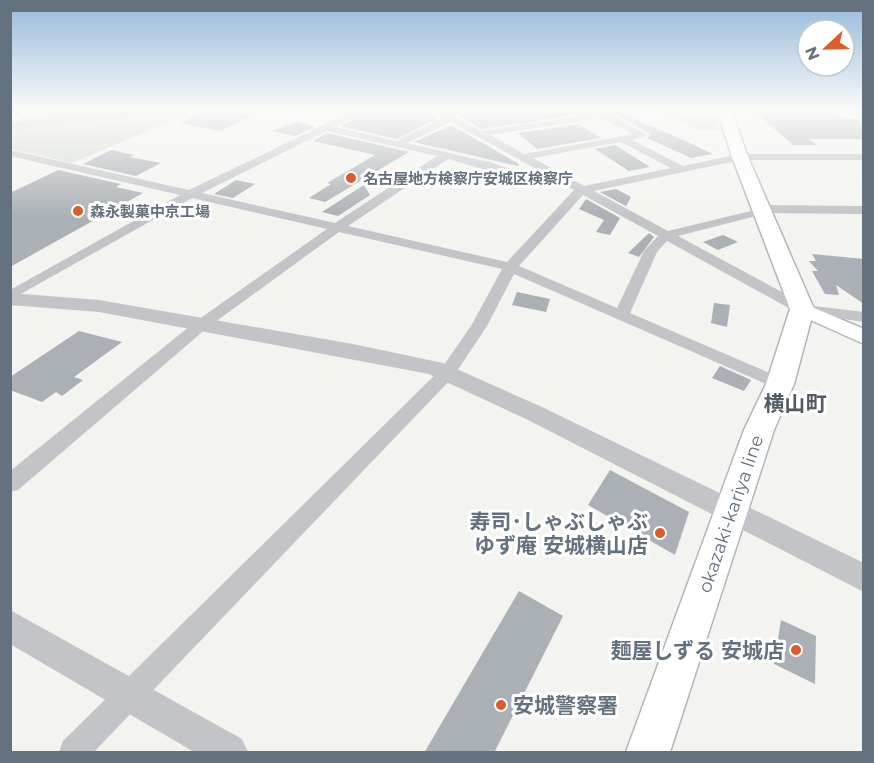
<svg xmlns="http://www.w3.org/2000/svg" width="874" height="763" font-family="Montserrat,'Noto Sans JP',sans-serif">
<style>
.green{fill:#d4dad1}
.lines{fill:none;stroke-linecap:round;stroke-linejoin:round}
.stream{stroke:#bac4ca;stroke-width:3}
.building{fill:#aab0b5}
.secondary-casing{stroke:#b2b6ba;stroke-width:3}
.primary-casing{stroke:#b2b6b9;stroke-width:3}
.minor{fill:#c2c4c8;fill-rule:evenodd}
.tertiary{fill:#c2c4c8;fill-rule:evenodd}
.secondary{fill:#fff;fill-rule:evenodd}
.primary{fill:#fff;fill-rule:evenodd}
.poi-dot{fill:#d85d2b;stroke:#fff;stroke-width:2}
.labels{text-anchor:middle;dominant-baseline:central;stroke-width:6;stroke-linejoin:round;paint-order:stroke}
.far-poi-label{font-size:15px;font-weight:bold;fill:#64717f;stroke:#fff;text-anchor:start}
.street-label{font-size:18px;fill:#64717f;stroke:#fff}
.quarter-label{font-size:21px;font-weight:bold;fill:#525b64;stroke:#fff}
.near-poi-label{font-size:21px;font-weight:bold;fill:#64717f;stroke:#fff;text-anchor:end}
</style>
<rect width="100%" height="100%" fill="#f3f4f0"/>
<g class="green">
<path d="M657,110H712L720,131L696,129Z"/>
<path d="M185,115L72,163L11,149V130Z"/>
</g>
<g class="lines">
<g class="stream">
<path d="M48,117L137,110"/>
<path d="M22,119L42,117"/>
</g>
</g>
<g class="building">
<path d="M228,110L254,115L220,131L180,123L206,111Z"/>
<path d="M369,110H425L439,118L396,139L341,126Z"/>
<path d="M476,110H583L581,114L481,129L454,113Z"/>
<path d="M614,110L690,143L713,154L691,158L647,138L650,136L649,133L612,113Z"/>
<path d="M753,110H822L839,118H854L864,124V139H809L817,145H793Z"/>
<path d="M297,121L315,127L295,136L271,131Z"/>
<path d="M579,124L601,138L537,149L518,133Z"/>
<path d="M451,125L519,164L518,166L414,142Z"/>
<path d="M327,133L409,152L325,202L309,198L331,184L327,183L375,155L313,141Z"/>
<path d="M615,145L650,167L629,171L595,149Z"/>
<path d="M111,150L135,155L130,157L161,163L136,176L83,164Z"/>
<path d="M58,170L121,184L116,187L143,193L10,267V193Z"/>
<path d="M236,180L255,184L233,198L214,194Z"/>
<path d="M364,185L370,195L338,216L322,212Z"/>
<path d="M616,189L631,197L626,206L600,192Z"/>
<path d="M586,199L620,218L610,235L596,232L604,220L579,209Z"/>
<path d="M649,233L654,237L639,257L628,253Z"/>
<path d="M723,235L738,242L718,250L703,242Z"/>
<path d="M812,254L864,259V304L836,285L839,295L825,294L812,271H818L809,261H816Z"/>
<path d="M517,292L550,299L546,312L512,305Z"/>
<path d="M714,303L730,305L727,327L711,323Z"/>
<path d="M79,331L122,342L74,377L83,380L62,396L56,392L42,402L10,390V377Z"/>
<path d="M720,366L751,380L744,391L712,378Z"/>
<path d="M610,470L689,512L675,555L588,505Z"/>
<path d="M519,591L563,616L494,753H424Z"/>
<path d="M781,620L816,636L815,684L774,664Z"/>
</g>
<g class="lines">
<defs>
<path id="secondary" d="M802,303L864,329V344L795,313L792,309L795,305Z"/>
<path id="primary" d="M717,110H731L748,157L814,309L794,384L774,430L670,752H626L744,430L766,384L790,309L732,157Z"/>
</defs>
<use href="#secondary" class="secondary-casing"/>
<use href="#primary" class="primary-casing"/>
<g class="minor">
<path d="M10,110H26L29,112L10,115Z"/>
<path d="M355,110H367L335,127L396,141L444,118L432,110H443L481,131L594,114L590,110H601L648,135L632,140L683,166L740,154H864V160H740L594,191L668,231L755,210L761,205L864,206V214L768,213L678,236L806,305L864,312V322L796,312L667,241L657,252L630,313L786,380L789,384L786,388L780,390L514,274L487,326L453,377L94,752H59L63,741L441,369L471,326L502,269L339,232L207,328L18,490L10,492V471L195,322L327,229L192,198L10,300V290L180,195L10,156V150L189,190ZM602,118L633,134L524,154L490,135ZM451,122L540,171L526,174L489,162L407,143ZM327,131L437,156L335,223L202,193ZM621,142L671,168L584,186L533,158ZM448,159L525,181L549,176L574,190L507,262L348,226ZM583,195L658,236L644,251L617,308L519,266Z"/>
<path d="M846,110H856L864,115V122Z"/>
</g>
<g class="tertiary">
<path d="M151,110H194L188,113L10,130V122Z"/>
<path d="M10,293L99,300L353,344L443,363L542,407L864,563V592L526,419L429,374L99,312L10,305Z"/>
<path d="M10,610L242,739L248,752H194L10,644Z"/>
</g>
<use href="#secondary" class="secondary"/>
<use href="#primary" class="primary"/>
</g>
<linearGradient id="sky" x2="0" y2="1"><stop stop-color="#95badc"/><stop offset="0.51" stop-color="#fafaf8"/><stop offset="1" stop-color="#fafaf8" stop-opacity="0"/></linearGradient>
<rect width="874" height="217" fill="url(#sky)"/>
<g class="poi-dot">
<circle cx="351" cy="178" r="6"/>
<circle cx="78" cy="211" r="6"/>
<circle cx="660" cy="533" r="6"/>
<circle cx="796" cy="650" r="6"/>
<circle cx="501" cy="705" r="6"/>
</g>
<g class="labels">
<g class="far-poi-label">
<text x="363" y="178">名古屋地方検察庁安城区検察庁</text>
<text x="90" y="211">森永製菓中京工場</text>
</g>
<g class="street-label">
<text transform="translate(731 514) rotate(-71)">okazaki-kariya line</text>
</g>
<g class="quarter-label">
<text x="795" y="403">横山町</text>
</g>
<g class="near-poi-label">
<text x="648" y="521">寿司･しゃぶしゃぶ<tspan x="648" dy="24">ゆず庵 安城横山店</tspan></text>
<text x="784" y="650">麺屋しずる 安城店</text>
<text x="513" y="705" text-anchor="start">安城警察署</text>
</g>
</g>
<rect width="874" height="763" fill="none" stroke="#64717f" stroke-width="24"/>
<g transform="translate(826 48) rotate(248)"><circle r="28" fill="#ffffff" stroke="#c1c6cc" stroke-width="1.5"/>
<path d="M0-4.5L10 22L0 15L-10 22Z" fill="#d85d2b"/>
<text y="-9" font-size="16" font-weight="bold" text-anchor="middle" fill="#64717f">N</text>
</g>
</svg>
